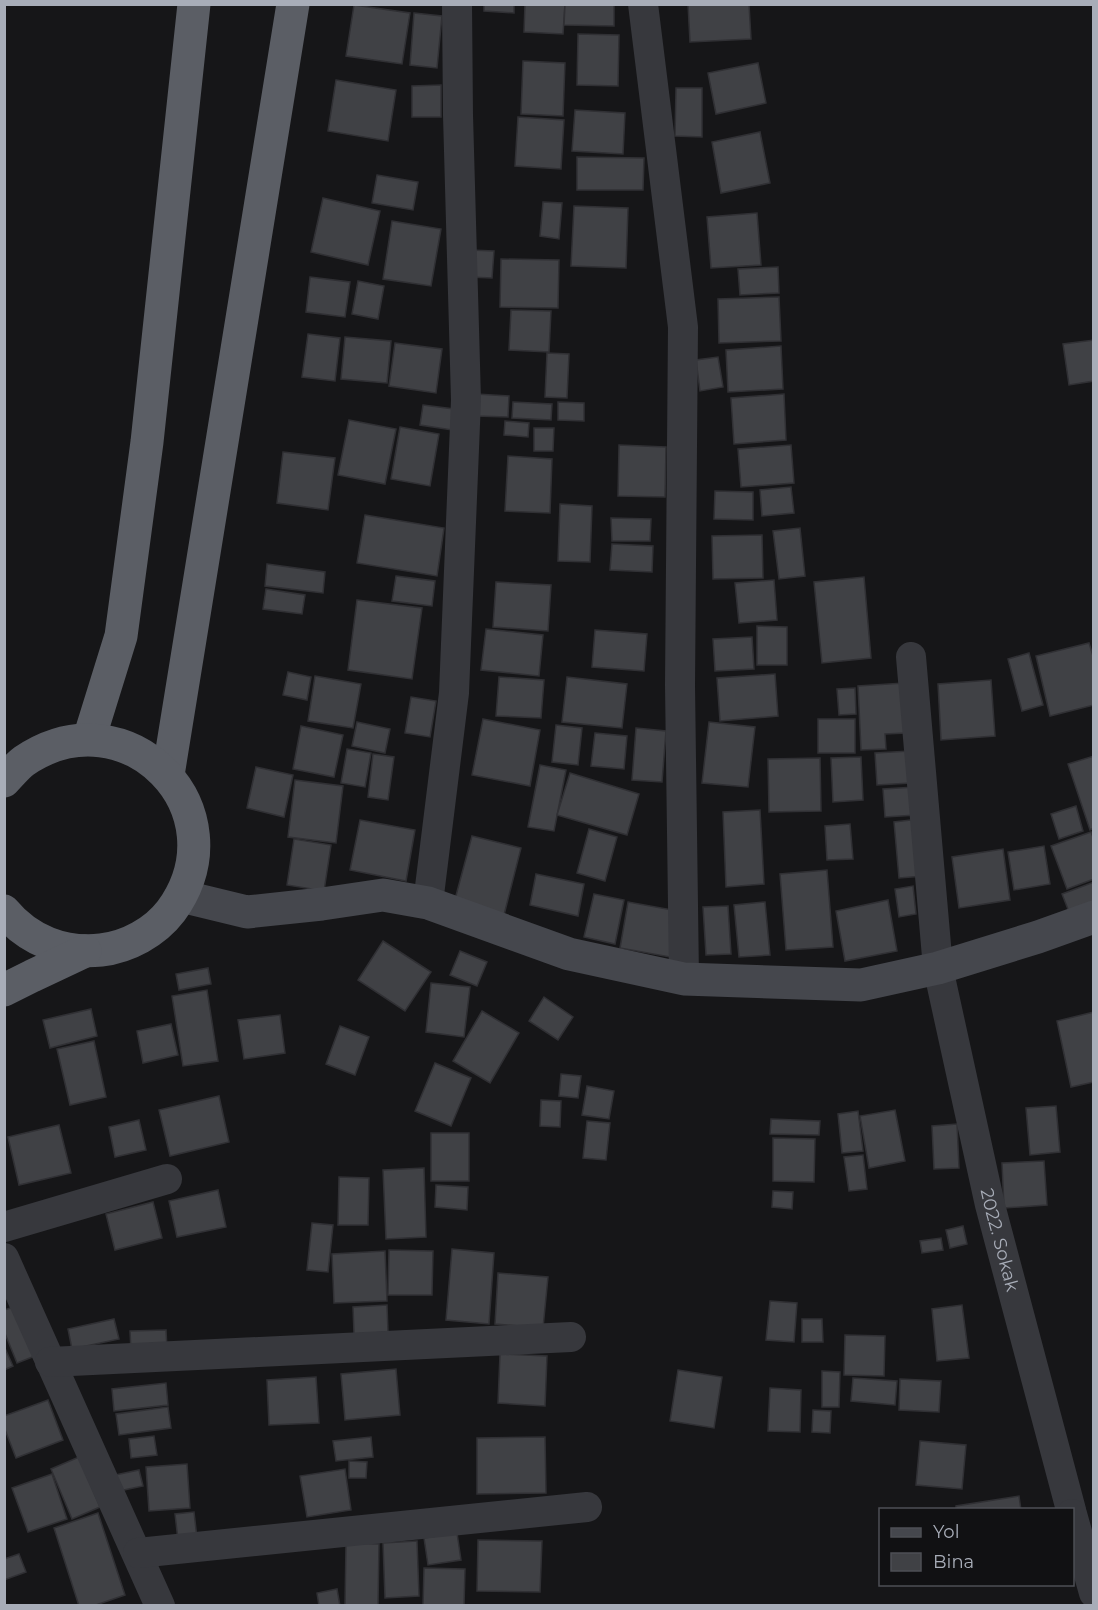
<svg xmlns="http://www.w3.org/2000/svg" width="1098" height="1610" font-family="Montserrat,sans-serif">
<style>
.building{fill:#404145;stroke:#303034;stroke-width:1.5}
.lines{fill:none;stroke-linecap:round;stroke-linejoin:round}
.minor{stroke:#37383d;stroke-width:30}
.secondary{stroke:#45474d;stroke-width:33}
.trunk{stroke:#5b5e65;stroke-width:33}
.labels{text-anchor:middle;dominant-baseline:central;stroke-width:4.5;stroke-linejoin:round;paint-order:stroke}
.street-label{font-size:18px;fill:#a8adb8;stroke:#111113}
</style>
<rect width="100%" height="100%" fill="#161618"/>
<g class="building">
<path d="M484,4H514V13L484,11Z"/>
<path d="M525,4H565L563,34L524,32Z"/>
<path d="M565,4H614V26L564,25Z"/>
<path d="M688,4H749L751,39L690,42Z"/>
<path d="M354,5L410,13L402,64L346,56Z"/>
<path d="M414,13L442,16L437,68L410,65Z"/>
<path d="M578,34L619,35L618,86L577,85Z"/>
<path d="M523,61L565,63L563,116L521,114Z"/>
<path d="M758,63L766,103L716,114L708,73Z"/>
<path d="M336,80L396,90L388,141L328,131Z"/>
<path d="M441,85V117H412V86Z"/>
<path d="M676,88H702V137L675,136Z"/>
<path d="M575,110L625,113L623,154L572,151Z"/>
<path d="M518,117L564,120L561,169L515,166Z"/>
<path d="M760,132L770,183L721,193L712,142Z"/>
<path d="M577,157L644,158L643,190H577Z"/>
<path d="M377,175L418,182L413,210L372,203Z"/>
<path d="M323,198L380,211L368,265L311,252Z"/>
<path d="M543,202L562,203L559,239L540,236Z"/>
<path d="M574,206L628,208L626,268L571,266Z"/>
<path d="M757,213L761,265L711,268L707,217Z"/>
<path d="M392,221L441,229L431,286L383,279Z"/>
<path d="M470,250L494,251L492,278L469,277Z"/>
<path d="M501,259L559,260L558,308L500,307Z"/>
<path d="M778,267L779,293L740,295L738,269Z"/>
<path d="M310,277L350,282L345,317L306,312Z"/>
<path d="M358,281L384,286L378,319L352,314Z"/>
<path d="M779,297L781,341L719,343L718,299Z"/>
<path d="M511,310L551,311L549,352L509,350Z"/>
<path d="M308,334L340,338L335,381L302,377Z"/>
<path d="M345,337L391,341L387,383L341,379Z"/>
<path d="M1094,340V381L1069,385L1063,344Z"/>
<path d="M395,343L442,349L436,393L389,386Z"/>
<path d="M781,346L783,389L728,392L726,350Z"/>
<path d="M547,353L569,354L567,398L545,397Z"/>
<path d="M718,357L723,387L700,391L696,360Z"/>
<path d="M476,394L509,396L508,417L475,416Z"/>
<path d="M784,394L786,440L734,444L731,398Z"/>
<path d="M513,402L552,404L551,420L512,418Z"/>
<path d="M558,402L584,403V421L558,420Z"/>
<path d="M423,405L454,409L452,430L420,425Z"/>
<path d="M349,420L396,429L385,484L338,475Z"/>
<path d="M505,421L529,423L528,437L504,435Z"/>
<path d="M400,427L439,434L430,486L391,479Z"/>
<path d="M534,428H554L553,451H534Z"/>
<path d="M619,445L666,447L665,497L618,496Z"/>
<path d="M791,445L794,483L741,487L738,449Z"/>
<path d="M283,452L335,458L328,510L277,503Z"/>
<path d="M508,456L552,459L550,513L505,511Z"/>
<path d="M791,487L794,513L762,516L760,490Z"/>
<path d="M715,491L753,492V520L714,519Z"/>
<path d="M560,504L592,506L590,562L558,561Z"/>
<path d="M365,515L444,528L437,576L357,563Z"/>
<path d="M611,518L651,519L650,541H612Z"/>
<path d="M800,528L805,576L779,579L773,531Z"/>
<path d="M762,535L763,578L713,579L712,536Z"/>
<path d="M612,544L653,546L652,572L610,570Z"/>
<path d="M267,564L325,572L323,593L265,586Z"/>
<path d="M396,576L435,581L432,606L392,601Z"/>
<path d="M864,577L871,658L822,663L814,582Z"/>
<path d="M774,580L777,620L739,623L735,583Z"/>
<path d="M496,582L551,585L548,631L493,627Z"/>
<path d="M266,589L305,595L302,614L263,609Z"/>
<path d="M357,600L422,608L412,679L348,670Z"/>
<path d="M757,626L787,627V665H757Z"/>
<path d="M486,629L543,635L539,676L481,670Z"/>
<path d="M595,630L647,634L644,671L592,667Z"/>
<path d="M752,637L754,669L715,671L713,639Z"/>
<path d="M1089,643L1094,659V705L1050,716L1036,656Z"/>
<path d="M1029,653L1043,705L1022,711L1008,659Z"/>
<path d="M288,672L311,677L307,700L283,695Z"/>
<path d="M775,674L778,716L720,721L717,678Z"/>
<path d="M315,676L361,684L353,728L308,721Z"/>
<path d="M499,677L544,680L541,718L496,716Z"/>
<path d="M567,677L627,684L622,728L562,722Z"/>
<path d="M991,680L995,736L941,740L938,684Z"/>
<path d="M904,683L906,733L885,734L886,749L861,750L858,686Z"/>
<path d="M855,688L856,714L839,715L837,689Z"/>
<path d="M411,697L436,701L430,737L405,733Z"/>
<path d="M483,719L540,730L530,786L472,775Z"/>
<rect x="818" y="719" width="37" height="34"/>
<path d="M357,722L390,729L385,753L352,746Z"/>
<path d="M709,722L755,727L748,787L702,783Z"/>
<path d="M556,725L582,728L578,765L552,762Z"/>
<path d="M301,726L343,735L334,777L293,769Z"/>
<path d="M636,728L666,731L662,782L632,780Z"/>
<path d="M595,733L627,736L624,769L591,766Z"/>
<path d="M347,749L371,753L365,787L341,783Z"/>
<path d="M910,751L911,783L877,785L875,753Z"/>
<path d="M373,754L394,757L388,800L368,797Z"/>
<path d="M1094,756V828L1090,830L1068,764Z"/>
<path d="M861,757L863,800L833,802L831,758Z"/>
<path d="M820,758L821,811L769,812L768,759Z"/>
<path d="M540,765L566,770L554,831L528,827Z"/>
<path d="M256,767L293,775L284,817L247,808Z"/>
<path d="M570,773L639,794L627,835L557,815Z"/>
<path d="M295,780L343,786L336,843L288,837Z"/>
<path d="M915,787L917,815L885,817L883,789Z"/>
<path d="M1076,806L1083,831L1059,839L1051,814Z"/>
<path d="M760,810L764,884L726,887L723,812Z"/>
<path d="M919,819L924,876L899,878L894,822Z"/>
<path d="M360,820L415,830L406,881L350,870Z"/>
<path d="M850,824L853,859L827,860L825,826Z"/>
<path d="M589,829L617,837L605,881L577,873Z"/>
<path d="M1091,832L1094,840V879L1067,889L1051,846Z"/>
<path d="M472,836L521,848L504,915L454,903Z"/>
<path d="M294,839L331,845L324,891L287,885Z"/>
<path d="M1044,846L1050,884L1014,890L1008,852Z"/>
<path d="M1003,849L1010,900L959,908L952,857Z"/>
<path d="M827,870L833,947L786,950L780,874Z"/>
<path d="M536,874L584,884L578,916L530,905Z"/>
<path d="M1094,882V908L1071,917L1062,894Z"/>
<path d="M913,886L916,914L899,917L895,889Z"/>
<path d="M594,894L624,900L615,944L584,937Z"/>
<path d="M888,900L897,951L845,961L836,911Z"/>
<path d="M628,902L678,911L670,957L620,948Z"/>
<path d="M765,902L770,955L739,957L734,905Z"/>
<path d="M728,906L731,954L706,955L703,907Z"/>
<path d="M383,941L431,972L405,1011L358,980Z"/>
<path d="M460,951L487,962L477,986L450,975Z"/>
<path d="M208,968L211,984L179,990L176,974Z"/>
<path d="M431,983L470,987L464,1037L426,1032Z"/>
<path d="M207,990L218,1061L183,1066L172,996Z"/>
<path d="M544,997L573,1017L558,1040L529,1021Z"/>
<path d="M91,1009L97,1036L50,1048L43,1020Z"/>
<path d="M482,1011L519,1033L490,1083L453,1061Z"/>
<path d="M1094,1012V1082L1071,1087L1057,1021Z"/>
<path d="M280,1015L285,1053L244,1059L238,1020Z"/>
<path d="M171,1024L178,1055L143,1063L137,1031Z"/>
<path d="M340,1026L369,1037L355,1075L326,1064Z"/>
<path d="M94,1041L106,1097L70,1105L57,1049Z"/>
<path d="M435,1063L471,1078L451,1126L415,1111Z"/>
<path d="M561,1074L581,1076L578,1098L559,1096Z"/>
<path d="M587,1086L614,1091L609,1119L582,1115Z"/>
<path d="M219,1096L229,1142L170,1156L159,1110Z"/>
<path d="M541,1100L561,1101L560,1127L540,1126Z"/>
<path d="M1056,1106L1060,1152L1030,1155L1026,1108Z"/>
<path d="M895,1110L905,1161L869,1168L860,1116Z"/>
<path d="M858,1111L863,1151L842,1153L838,1114Z"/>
<path d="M771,1119L820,1121L819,1135L770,1134Z"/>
<path d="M139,1120L146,1150L115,1157L109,1127Z"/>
<path d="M587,1121L610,1123L606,1160L583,1158Z"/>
<path d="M957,1124L959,1168L934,1169L932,1126Z"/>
<path d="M59,1125L71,1173L19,1185L8,1137Z"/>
<rect x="431" y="1133" width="38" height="48"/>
<path d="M773,1138L815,1139L814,1182L773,1181Z"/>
<path d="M863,1155L867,1189L849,1191L844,1157Z"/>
<path d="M1044,1161L1047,1205L1004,1208L1002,1163Z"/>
<path d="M424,1168L426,1237L386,1239L383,1170Z"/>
<path d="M339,1177L369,1178L368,1225H338Z"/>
<path d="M436,1185L468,1187L467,1210L435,1207Z"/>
<path d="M218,1190L226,1227L177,1237L169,1201Z"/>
<path d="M773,1191L793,1192L792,1209L772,1207Z"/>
<path d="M153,1202L162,1238L115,1250L106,1214Z"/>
<path d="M312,1223L333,1225L328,1272L307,1270Z"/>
<path d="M963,1226L967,1244L950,1248L946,1230Z"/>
<path d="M941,1238L943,1250L922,1253L920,1241Z"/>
<path d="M452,1249L494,1253L489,1324L446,1320Z"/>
<path d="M389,1250L433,1251L432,1295H388Z"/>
<path d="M385,1251L387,1301L334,1303L332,1254Z"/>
<path d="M498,1273L548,1277L543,1328L495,1324Z"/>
<path d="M770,1301L797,1303L794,1342L766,1340Z"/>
<path d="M387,1305L388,1332L354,1334L353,1307Z"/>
<path d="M962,1305L969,1358L937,1361L932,1309Z"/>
<path d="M17,1306L35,1356L17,1363L4,1331V1310Z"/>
<path d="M114,1319L119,1339L72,1349L68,1329Z"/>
<path d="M802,1319H822L823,1342H802Z"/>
<path d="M166,1330L167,1349L131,1351L130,1331Z"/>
<path d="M845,1335L885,1336L884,1376L844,1375Z"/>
<path d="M4,1346L13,1366L4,1370Z"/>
<path d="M500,1354L547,1356L545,1406L498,1403Z"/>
<path d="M396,1369L400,1415L345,1420L341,1374Z"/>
<path d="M678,1370L722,1377L714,1428L670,1421Z"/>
<path d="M822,1371L840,1372L839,1407H822Z"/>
<path d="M316,1377L319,1423L269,1425L267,1380Z"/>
<path d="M853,1378L897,1381L895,1405L851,1401Z"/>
<path d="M900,1379L941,1381L939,1412L899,1410Z"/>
<path d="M166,1383L168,1405L114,1411L112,1389Z"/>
<path d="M770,1388L801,1390L800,1432L768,1431Z"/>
<path d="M48,1400L63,1440L16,1458L4,1427V1416Z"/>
<path d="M168,1407L171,1428L119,1435L116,1414Z"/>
<path d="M813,1410L831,1411L830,1433L812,1432Z"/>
<path d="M154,1436L157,1455L131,1458L129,1439Z"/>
<path d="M371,1437L373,1457L336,1461L333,1441Z"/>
<path d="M545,1437L546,1493L477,1494V1438Z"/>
<path d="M920,1441L966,1445L962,1489L916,1485Z"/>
<path d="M79,1457L100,1507L72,1519L51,1469Z"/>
<path d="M349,1461L367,1462L366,1478H349Z"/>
<path d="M187,1464L190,1508L149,1511L146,1467Z"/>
<path d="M345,1469L351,1510L307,1517L300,1476Z"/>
<path d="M139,1470L143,1486L119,1491L115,1475Z"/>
<path d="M52,1474L67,1519L28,1532L12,1488Z"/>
<path d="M1019,1496L1021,1510H956V1506Z"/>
<path d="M194,1512L197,1538L178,1540L175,1514Z"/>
<path d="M98,1513L125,1595L93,1606H79L54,1528Z"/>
<path d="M457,1533L461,1560L428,1565L424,1538Z"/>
<path d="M478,1540L542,1541L540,1592L477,1591Z"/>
<path d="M417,1541L419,1596L385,1598L383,1543Z"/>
<path d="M346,1543L379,1544L378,1606H345Z"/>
<path d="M19,1554L26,1572L4,1580V1559Z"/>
<path d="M424,1568L465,1569L464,1606H423Z"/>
<path d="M337,1589L340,1606H319L317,1593Z"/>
</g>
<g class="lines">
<g class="minor">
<path d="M643,4L683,327L680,685L684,979"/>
<path id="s1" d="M911,657L938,968L990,1205L1071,1510"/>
<path d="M428,903L454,693L466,400L458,115L457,4"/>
<path d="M4,1227L167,1179"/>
<path d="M4,1258L160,1606"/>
<path d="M50,1362L571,1337"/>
<path d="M1072,1514L1094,1593"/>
<path d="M138,1553L587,1507"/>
</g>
<path class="secondary" d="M181,896L247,912L322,904L383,895L428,903L569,954L684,979L861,985L938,968L1038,937L1094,917"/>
<g class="trunk">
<path d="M89,739L121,636L147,442L194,4"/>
<path d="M168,775L293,4"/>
<path d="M4,781C11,774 17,766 24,761C127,691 244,811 171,911C155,932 128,947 101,950C64,954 29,941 4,911"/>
<path d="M4,990L32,976L85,951"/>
</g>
</g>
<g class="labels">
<g class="street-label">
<text stroke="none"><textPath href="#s1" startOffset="591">2022. Sokak</textPath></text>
</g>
</g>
<rect width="1098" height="1610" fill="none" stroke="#a8adb8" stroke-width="12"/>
<rect x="879" y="1508" width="195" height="78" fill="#111113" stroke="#4d4f55" stroke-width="1.5"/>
<rect x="891" y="1528" width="30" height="9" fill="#45474d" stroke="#4d4f55" stroke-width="1.5"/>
<text x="933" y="1538" font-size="18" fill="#a8adb8">Yol</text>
<rect x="891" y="1553" width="30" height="18" fill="#404145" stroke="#4d4f55" stroke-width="1.5"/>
<text x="933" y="1568" font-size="18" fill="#a8adb8">Bina</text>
</svg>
